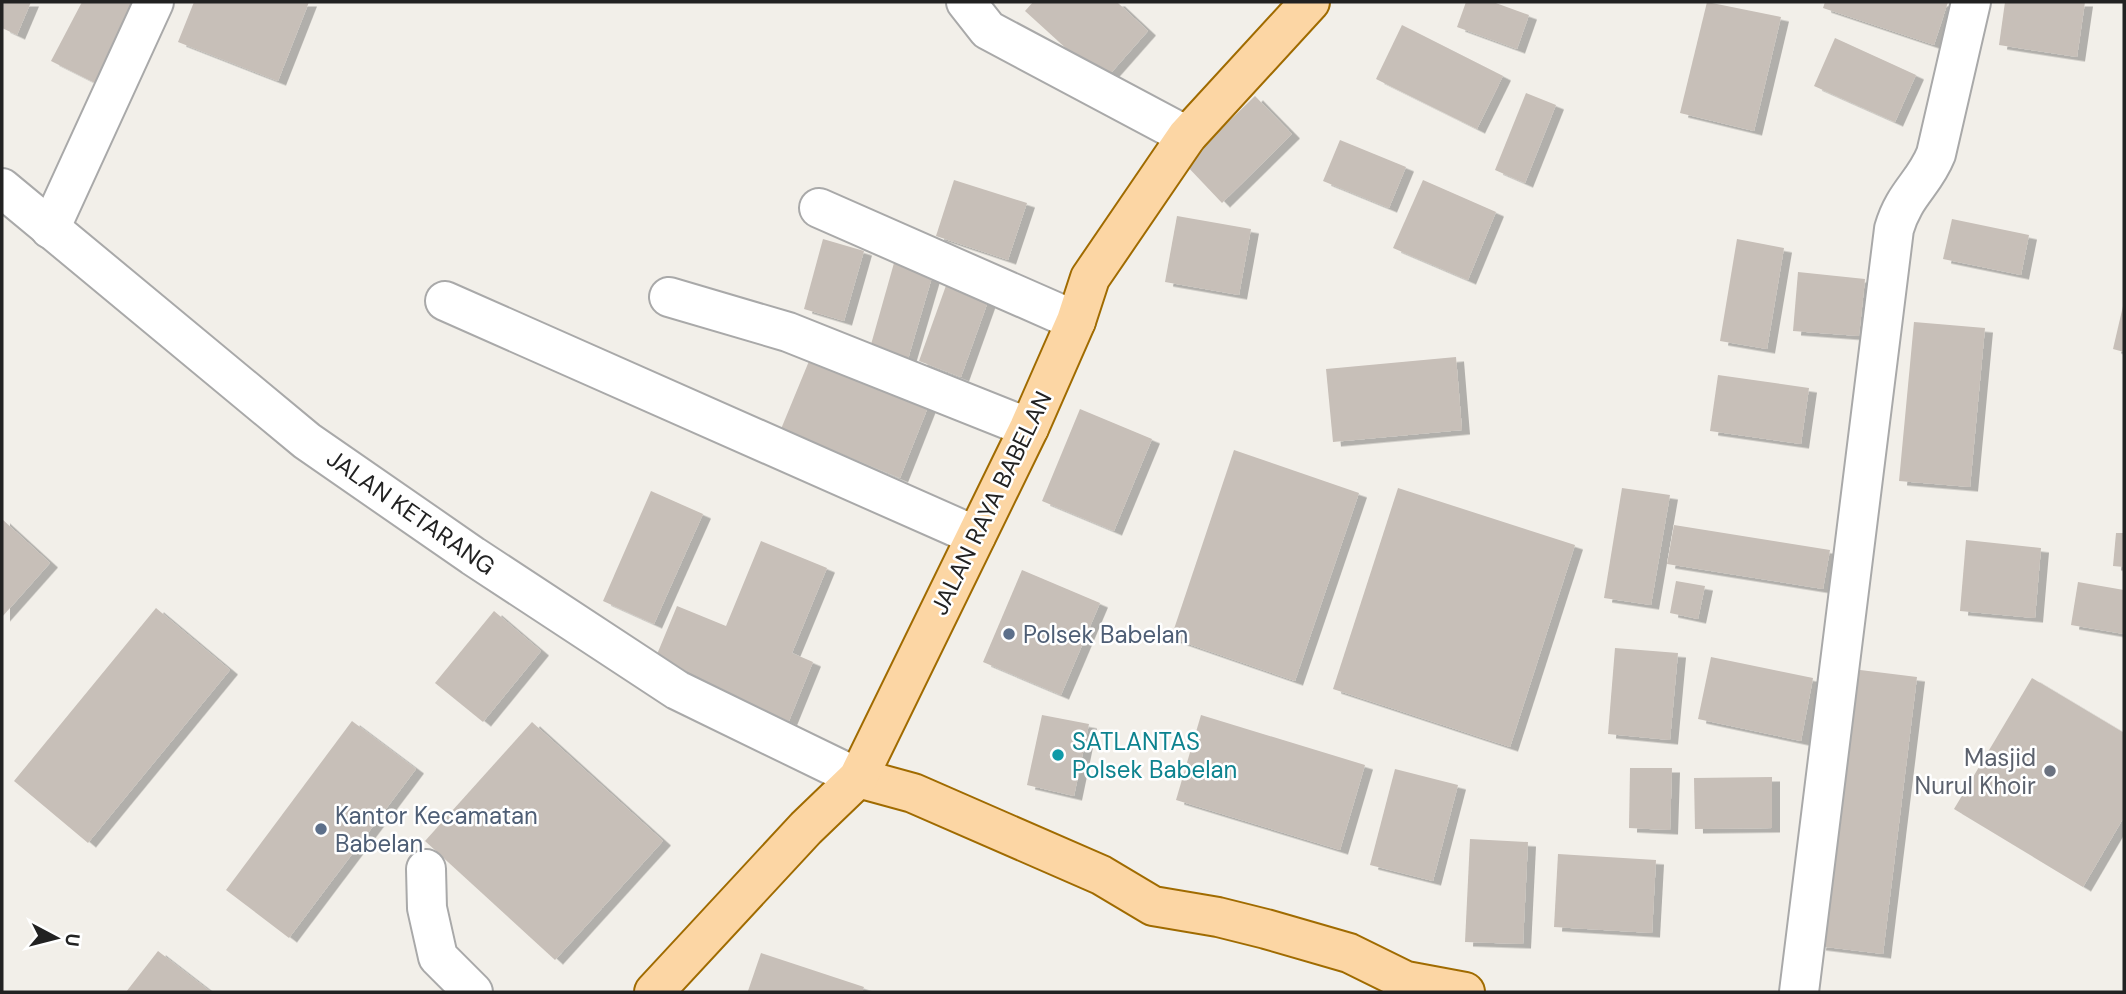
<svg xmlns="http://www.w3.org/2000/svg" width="2126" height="994" font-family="'DM Sans',sans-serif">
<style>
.building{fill:#c7bfb8;filter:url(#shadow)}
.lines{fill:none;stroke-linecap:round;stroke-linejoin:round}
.minor-casing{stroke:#a9a9a9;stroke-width:42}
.primary-casing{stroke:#a06b00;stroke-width:42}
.minor{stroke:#fff;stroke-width:38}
.primary{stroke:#fcd6a4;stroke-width:38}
.service-dot{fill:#5c6f8a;stroke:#fff;stroke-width:2.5}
.culture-dot{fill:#0f9aa8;stroke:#fff;stroke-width:2.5}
.worship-dot{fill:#6b7280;stroke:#fff;stroke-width:2.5}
.labels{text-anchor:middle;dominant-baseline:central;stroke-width:5;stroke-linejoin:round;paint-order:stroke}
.street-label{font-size:24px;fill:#222;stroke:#fff}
.service-label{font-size:24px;fill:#4e5e75;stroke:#fff;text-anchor:start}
.culture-label{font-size:24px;fill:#0d838f;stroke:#fff;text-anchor:start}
.worship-label{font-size:24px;fill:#5b616d;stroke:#fff;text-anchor:end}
</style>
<defs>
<filter id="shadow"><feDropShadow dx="8" dy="4.5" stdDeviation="0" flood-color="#0004"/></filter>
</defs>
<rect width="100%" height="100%" fill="#f2efe9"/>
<g class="building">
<path d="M2,2H31L17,35L2,28Z"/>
<path d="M82,2H142L99,85L51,61Z"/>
<path d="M194,2H309L278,81L178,42Z"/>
<path d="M1033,2H1117L1148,31L1103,82L1025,11Z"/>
<path d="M1466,2H1493L1529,15L1517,49L1457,27Z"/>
<path d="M1707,2L1781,17L1754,131L1680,113Z"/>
<path d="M1825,2H1948L1934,45L1823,8Z"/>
<path d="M2005,2H2085L2077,57L1999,45Z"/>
<path d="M1402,25L1503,76L1477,129L1376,79Z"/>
<path d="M1835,38L1916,75L1895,122L1814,86Z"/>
<path d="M1526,93L1556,105L1525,183L1495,170Z"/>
<path d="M1255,96L1292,134L1222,203L1185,164Z"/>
<path d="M1340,140L1406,167L1389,208L1323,181Z"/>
<path d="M954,180L1027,203L1008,260L936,236Z"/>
<path d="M1423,180L1496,212L1468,280L1393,248Z"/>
<path d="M1177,216L1251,229L1239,295L1165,282Z"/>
<path d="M1952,219L2029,235L2021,275L1943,259Z"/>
<path d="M823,239L864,251L844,321L804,309Z"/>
<path d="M1737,239L1784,248L1767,349L1720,341Z"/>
<path d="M894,263L933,274L908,359L870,348Z"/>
<path d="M1798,272L1865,279L1859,336L1793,331Z"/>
<path d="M948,280L990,296L961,377L919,361Z"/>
<path d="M2123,306L2124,307V352L2113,349Z"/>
<path d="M1914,322L1985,328L1970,487L1899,481Z"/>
<path d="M814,349L932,397L900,478L781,429Z"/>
<path d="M1456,357L1462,430L1333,442L1326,369Z"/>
<path d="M1718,375L1809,388L1801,444L1710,431Z"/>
<path d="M1080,409L1152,439L1114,531L1042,501Z"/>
<path d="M1234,450L1359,493L1295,681L1171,638Z"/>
<path d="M1398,488L1575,545L1510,747L1333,689Z"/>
<path d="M1622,488L1670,495L1651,605L1604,598Z"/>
<path d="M651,491L703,514L654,624L603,601Z"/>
<path d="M2,519L50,563L2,617Z"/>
<path d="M1674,525L1830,550L1823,589L1667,564Z"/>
<path d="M2116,533H2124V567L2113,566Z"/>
<path d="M1966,540L2041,548L2035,618L1960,611Z"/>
<path d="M761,541L827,568L792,653L813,662L789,721L653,664L677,606L726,626Z"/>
<path d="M1022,570L1100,603L1061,695L983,662Z"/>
<path d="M1676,581L1705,586L1698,619L1670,613Z"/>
<path d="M2078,582L2124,590V634L2071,625Z"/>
<path d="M156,608L230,670L88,843L14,781Z"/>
<path d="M494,611L541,651L483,722L435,683Z"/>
<path d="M1615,648L1678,653L1670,740L1608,734Z"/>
<path d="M1711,657L1813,678L1801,741L1698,719Z"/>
<path d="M1852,669L1917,677L1883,954L1818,946Z"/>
<path d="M2032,678L2124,733V817L2083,887L1954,809Z"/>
<path d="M1042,715L1089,724L1074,796L1027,785Z"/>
<path d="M1201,715L1365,765L1340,850L1176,800Z"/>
<path d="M352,721L416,769L289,938L226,890Z"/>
<path d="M532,722L663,841L555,960L425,841Z"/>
<path d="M1630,768H1672L1670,830L1629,828Z"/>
<path d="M1395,769L1458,785L1433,881L1370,865Z"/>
<path d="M1772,777V828L1695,829L1694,778Z"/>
<path d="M1470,839L1528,842L1523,944L1465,942Z"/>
<path d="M1558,854L1656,860L1652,933L1554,927Z"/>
<path d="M158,951L211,992H126Z"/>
<path d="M761,953L864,987L862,992L748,991Z"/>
</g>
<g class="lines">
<defs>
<g id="minor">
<path d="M966,2L988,30L1187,136"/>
<path d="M2,188L307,441L473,556L677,690L858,778"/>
<path d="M819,208L1076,321"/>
<path d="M50,229L154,2"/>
<path d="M669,297L788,332L1029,428"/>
<path d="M445,301L976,536"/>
<path d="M426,869L427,908L438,957L473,992"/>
<path d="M1799,992L1894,229C1904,194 1924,184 1936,154L1971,2"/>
</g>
<g id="primary">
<path d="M858,778L913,793L1101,875L1153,906L1218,917L1266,929L1349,953L1406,981L1465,992"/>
<path d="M654,992L806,828L858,778L1029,428L1076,321L1090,278L1187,136L1310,2"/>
</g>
</defs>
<use href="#minor" class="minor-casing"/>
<use href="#primary" class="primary-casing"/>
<use href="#minor" class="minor"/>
<use href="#primary" class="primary"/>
</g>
<g class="service-dot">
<circle cx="1009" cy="634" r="7"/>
<circle cx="321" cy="829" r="7"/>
</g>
<circle class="culture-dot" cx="1058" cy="755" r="7"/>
<circle class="worship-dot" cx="2050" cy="771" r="7"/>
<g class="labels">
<g class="street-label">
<text transform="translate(991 503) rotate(-64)">JALAN RAYA BABELAN</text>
<text transform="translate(411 512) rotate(35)">JALAN KETARANG</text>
</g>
<g class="service-label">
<text x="1023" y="634">Polsek Babelan</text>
<text x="335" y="815">Kantor Kecamatan<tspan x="335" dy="28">Babelan</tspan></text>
</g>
<g class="culture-label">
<text x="1072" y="741">SATLANTAS<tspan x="1072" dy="28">Polsek Babelan</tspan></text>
</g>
<g class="worship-label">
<text x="2036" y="757">Masjid<tspan x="2036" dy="28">Nurul Khoir</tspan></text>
</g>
</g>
<rect width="2126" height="994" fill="none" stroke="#222222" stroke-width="7"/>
<g transform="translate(56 938) rotate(97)" stroke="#ffffff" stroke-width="5" paint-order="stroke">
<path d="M0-5L12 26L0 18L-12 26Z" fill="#222222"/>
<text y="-10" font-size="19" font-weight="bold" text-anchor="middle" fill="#222222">U</text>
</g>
</svg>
